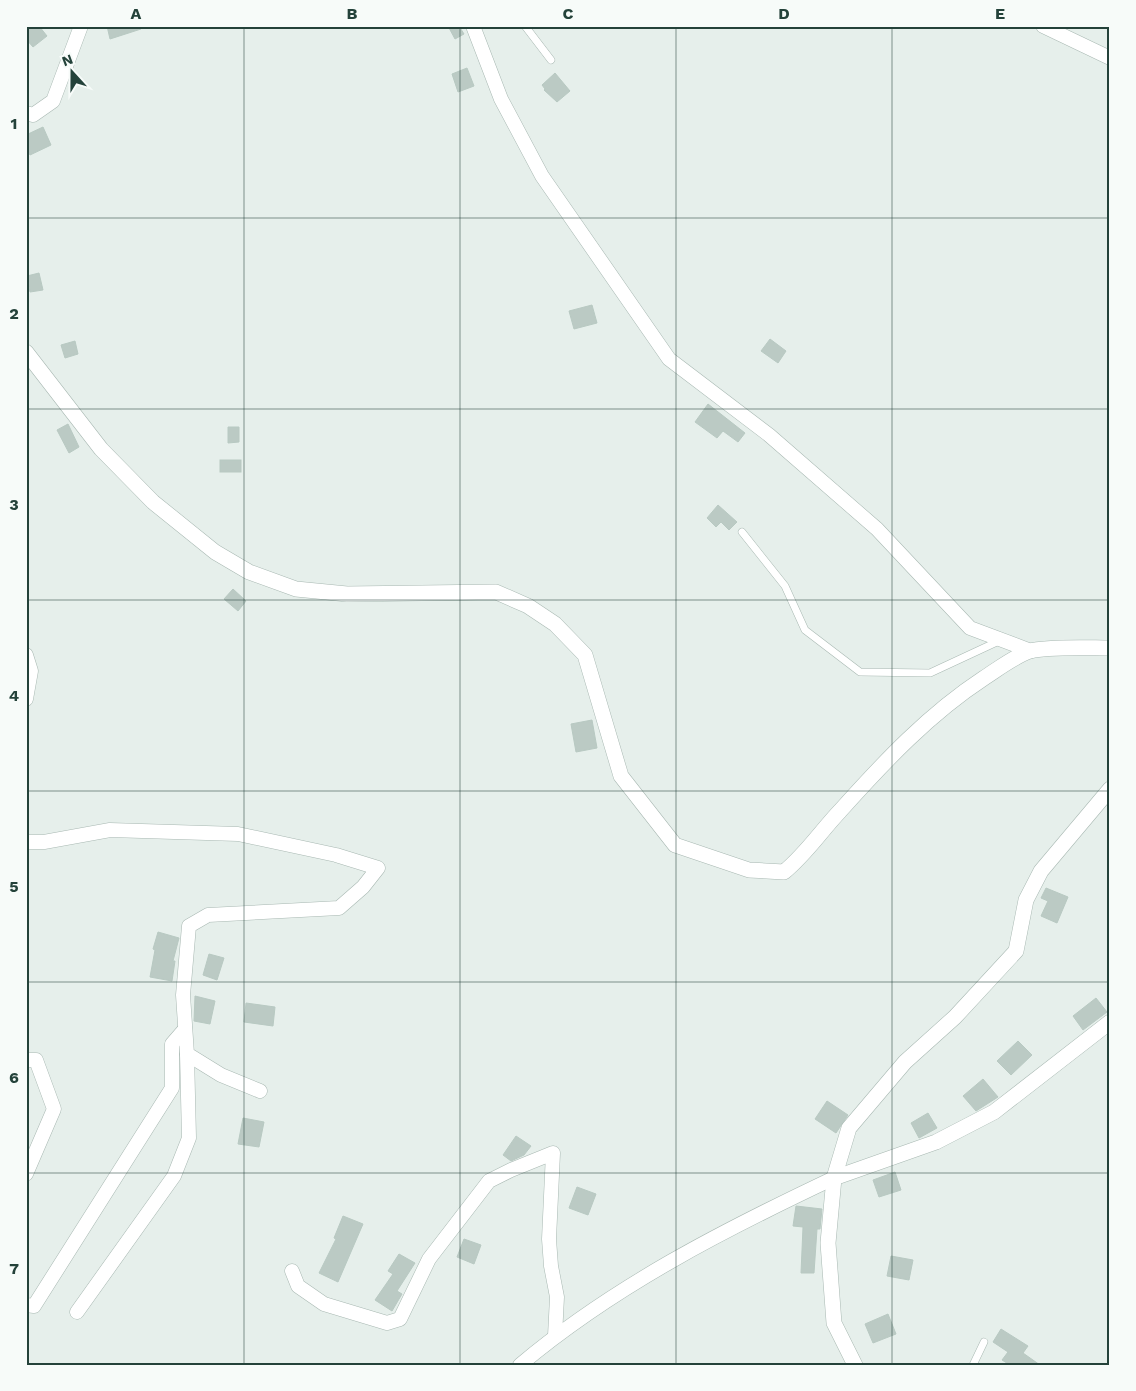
<svg xmlns="http://www.w3.org/2000/svg" width="1136" height="1391" font-family="'Work Sans',sans-serif">
<style>
.building{fill:#bbcac4;stroke:#b8c9c2}
.lines{fill:none;stroke-linecap:round;stroke-linejoin:round}
.service-casing{stroke:#a8b8b2;stroke-width:8}
.minor-casing{stroke:#a8b8b2;stroke-width:15}
.tertiary-casing{stroke:#a8b8b2;stroke-width:16}
.service{stroke:#fff;stroke-width:7}
.minor{stroke:#fff;stroke-width:14}
.tertiary{stroke:#fff;stroke-width:15}
.grid{fill:none;stroke:#24423a;stroke-width:1;stroke-opacity:0.55}
.neatline{fill:none;stroke:#24423a;stroke-width:2}
.grid-label{font-size:16px;text-anchor:middle;font-weight:bold;fill:#24423a}
</style>
<rect width="100%" height="100%" fill="#e6efeb"/>
<g class="building">
<path d="M26,26H39L47,36L33,47L26,39Z"/>
<path d="M107,26H141V29L110,39Z"/>
<path d="M448,26H459L464,34L455,39Z"/>
<path d="M467,68L474,86L458,92L452,74Z"/>
<path d="M555,73L570,91L557,102L544,90L545,89L542,85Z"/>
<path d="M43,127L51,145L30,155L26,148V135Z"/>
<path d="M39,273L43,290L30,292L27,276Z"/>
<path d="M592,305L597,323L574,329L569,311Z"/>
<path d="M770,339L786,351L778,363L761,351Z"/>
<path d="M75,341L78,354L65,358L61,345Z"/>
<path d="M708,404L745,433L738,442L723,431L717,438L695,422Z"/>
<path d="M68,424L79,447L69,453L57,430Z"/>
<path d="M228,427H239V442L228,443Z"/>
<rect x="220" y="460" width="21" height="12"/>
<path d="M718,505L737,522L729,530L721,522L716,527L707,518Z"/>
<path d="M233,589L246,601L238,611L224,599Z"/>
<path d="M592,720L597,748L576,752L571,724Z"/>
<path d="M1046,888L1068,897L1057,923L1041,916L1048,901L1041,898Z"/>
<path d="M158,932L179,938L173,961H175L172,981L150,977L155,950L153,949Z"/>
<path d="M209,954L224,958L217,980L203,975Z"/>
<path d="M195,996L215,1001L210,1024L194,1021Z"/>
<path d="M1096,998L1107,1012L1083,1030L1073,1016Z"/>
<path d="M246,1003L275,1007L273,1026L244,1022Z"/>
<path d="M1018,1041L1032,1055L1011,1075L997,1061Z"/>
<path d="M983,1079L998,1097L976,1111L963,1096Z"/>
<path d="M827,1101L848,1115L836,1133L815,1119Z"/>
<path d="M928,1113L937,1128L919,1138L911,1123Z"/>
<path d="M243,1118L264,1122L259,1147L238,1144Z"/>
<path d="M516,1136L531,1146L524,1155L511,1161L503,1155Z"/>
<path d="M895,1172L901,1190L879,1197L873,1180Z"/>
<path d="M577,1187L596,1194L588,1215L569,1208Z"/>
<path d="M796,1206L822,1209L820,1229H817L814,1273H801L803,1227L793,1226Z"/>
<path d="M343,1216L363,1224L338,1282L319,1273L336,1239L334,1238Z"/>
<path d="M464,1239L481,1245L474,1264L457,1257Z"/>
<path d="M399,1254L415,1263L397,1291L402,1294L392,1311L375,1300L393,1274L388,1271Z"/>
<path d="M891,1256L913,1260L909,1280L887,1276Z"/>
<path d="M888,1314L896,1334L873,1343L865,1324Z"/>
<path d="M1001,1329L1028,1346L1023,1353L1040,1365H1010L1002,1360L1008,1352L993,1342Z"/>
</g>
<g class="lines">
<defs>
<g id="service">
<path d="M525,26L551,60"/>
<path d="M742,532L785,586L805,630L860,672L930,673L1001,640"/>
<path d="M973,1365L984,1342"/>
</g>
<g id="minor">
<path d="M473,26L501,99L542,176L669,359L769,435L877,529L970,628L1031,651"/>
<path d="M1043,26L1110,58"/>
<path d="M26,113L33,115L53,101L81,26"/>
<path d="M26,655L31,671L26,699"/>
<path d="M26,842H44L110,830L238,834L336,855L378,868L363,887L339,908L208,915L189,926L183,995L187,1054L221,1075L260,1091"/>
<path d="M26,1060H36L54,1109L26,1174"/>
<path d="M292,1271L298,1286L324,1304L387,1323L400,1319L429,1259L489,1181L511,1170L553,1153L549,1239L551,1266L557,1297L555,1336"/>
<path d="M26,1305L34,1306L172,1088V1044L185,1029"/>
<path d="M77,1312L174,1176L189,1138L187,1054"/>
<path d="M520,1365C614,1286 724,1230 834,1178"/>
</g>
<g id="tertiary">
<path d="M26,352L101,449L153,502L215,552L249,572L296,589L347,594L496,592L528,606L555,624L585,655L621,776L675,845L749,870L784,872C806,854 821,831 840,811C884,762 929,714 984,678C998,669 1015,656 1030,651C1048,646 1090,648 1110,648"/>
<path d="M834,1178L936,1142L994,1112L1110,1022"/>
<path d="M855,1365L834,1323L828,1243L834,1178L849,1128L905,1062L955,1017L1016,951L1026,900L1041,871L1110,789"/>
</g>
</defs>
<use href="#service" class="service-casing"/>
<use href="#minor" class="minor-casing"/>
<use href="#tertiary" class="tertiary-casing"/>
<use href="#service" class="service"/>
<use href="#minor" class="minor"/>
<use href="#tertiary" class="tertiary"/>
</g>
<path class="grid" d="M244,26V1365M460,26V1365M676,26V1365M892,26V1365M26,218H1110M26,409H1110M26,600H1110M26,791H1110M26,982H1110M26,1173H1110"/>
<rect width="1136" height="1391" fill="none" stroke="#f7fbf9" stroke-width="55"/>
<g transform="translate(72 72) rotate(339)" stroke="#f7fbf9" stroke-width="4" paint-order="stroke">
<path d="M0-4L9 19L0 12L-9 19Z" fill="#24423a"/>
<text y="-8" font-size="14" font-weight="bold" text-anchor="middle" fill="#24423a">N</text>
</g>
<rect x="28" y="28" width="1080" height="1336" class="neatline"/>
<g class="grid-label">
<text x="136" y="19">A</text>
<text x="352" y="19">B</text>
<text x="568" y="19">C</text>
<text x="784" y="19">D</text>
<text x="1000" y="19">E</text>
<text x="14" y="129">1</text>
<text x="14" y="319">2</text>
<text x="14" y="510">3</text>
<text x="14" y="701">4</text>
<text x="14" y="892">5</text>
<text x="14" y="1083">6</text>
<text x="14" y="1274">7</text>
</g>
</svg>
